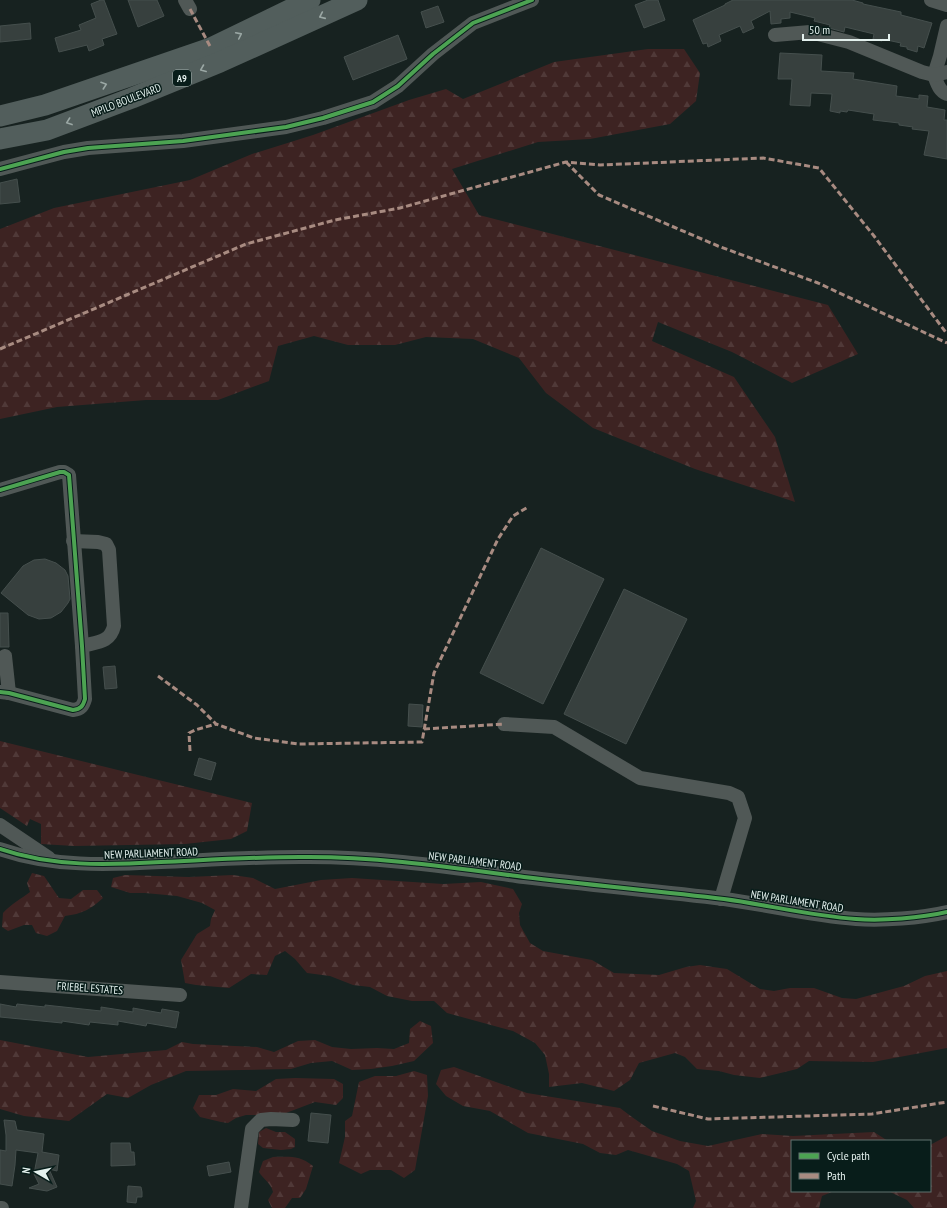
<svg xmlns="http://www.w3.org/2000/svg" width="947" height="1208" font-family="'PT Sans Narrow',sans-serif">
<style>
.forest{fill:url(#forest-firs)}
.building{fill:#37403e;stroke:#454f4d}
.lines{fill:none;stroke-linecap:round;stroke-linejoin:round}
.minor{stroke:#505856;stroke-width:14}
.highway{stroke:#525e5c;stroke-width:21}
.quiet{stroke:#a88b81;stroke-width:3;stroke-dasharray:6 3;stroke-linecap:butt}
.cycleway-casing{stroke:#081d1a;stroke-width:6}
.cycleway{stroke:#4ca352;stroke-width:4}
.oneway{stroke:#9ba8a5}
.labels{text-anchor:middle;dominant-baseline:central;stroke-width:3;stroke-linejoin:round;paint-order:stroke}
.shield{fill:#081d1a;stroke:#a2b1ae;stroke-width:1}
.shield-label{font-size:10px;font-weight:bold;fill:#e4f1ee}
.street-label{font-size:11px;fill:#e4f1ee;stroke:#081d1a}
</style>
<defs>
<pattern id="forest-firs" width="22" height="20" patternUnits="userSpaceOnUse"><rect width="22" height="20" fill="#3d2322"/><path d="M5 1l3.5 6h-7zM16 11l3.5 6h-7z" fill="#503938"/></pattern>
</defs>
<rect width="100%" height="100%" fill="#172220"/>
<g class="forest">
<path d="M648,49H684L700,73L696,101L670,124L590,139L538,142L452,169L479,215L828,305L858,354L792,383L732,352L658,322L652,341L734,377L775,437L795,502L695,469L593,428L546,393L519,358L473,339L426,337L395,345H348L314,336L278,346L269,381L218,400H146L57,407L0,419V229L54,208L190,180L252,154L313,135L409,100L446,89L463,99L554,62Z"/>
<path d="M0,741L252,803L247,831L231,839L185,844L74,846L41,844V824L30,819L27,826L0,808Z"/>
<path d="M32,873L44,876L59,898L71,899L83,890H97L103,898C91,909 82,914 65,916L57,931L47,936L36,933L32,925H24L8,931L2,927L3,913C11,904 21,899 30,892L27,883Z"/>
<path d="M125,875L189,877L233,875L253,878L275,889L321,880L352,878L443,884L481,882L513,889L522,904L519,913L520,925L530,943L543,951L592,960L614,973L659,975L686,967L700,965L713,967L727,969L760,989L774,991L790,988H814L842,998L856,999L904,986L925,976L947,971V1048L873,1062L809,1061L797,1069L760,1078L734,1075L719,1071L697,1069L685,1057L675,1053L639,1063L630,1080L614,1091L582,1083L549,1087V1074L545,1055L535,1043L513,1031L447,1013L434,1001H412L387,996L370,987L353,985L330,976L307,973L295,959L285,951L275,956L267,975L251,974L229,988L196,985L185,983L181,960L197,934L210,926L211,919L215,910L202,903L177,896L145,893H130L111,887L113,878Z"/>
<path d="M420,1021L431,1026L433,1043L414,1061L392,1066L371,1069L352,1070L332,1061L311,1063L291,1069L186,1071L151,1085L128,1098L107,1094L69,1121L24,1116L0,1109V1040L88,1057L166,1050L182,1042L193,1044L257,1047L274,1052L298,1041L315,1040L332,1047L351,1049L377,1048L394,1049L409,1043L410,1029Z"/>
<path d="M454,1067L527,1093L620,1108L632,1117L652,1131L680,1141L708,1146L762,1134L793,1136L874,1132L888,1141H792V1191H834L822,1196L819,1208H693L696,1201L689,1171L677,1164L628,1150L616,1155L600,1153L583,1144L528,1133L490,1111L463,1106L446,1096L436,1084L441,1070Z"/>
<path d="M414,1071L427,1075L428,1096L415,1170L404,1178L391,1170H370L361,1174L339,1163L345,1137V1121L352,1116L359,1082L375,1076H396Z"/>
<path d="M295,1078L334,1079L343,1084V1098L336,1105L315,1102L286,1113L268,1115H246L236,1118L228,1123L221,1122L200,1117L193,1108L199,1095H216L233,1089L256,1091L276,1079Z"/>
<path d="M266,1128L276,1132H285L295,1139V1147L291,1149L281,1150L263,1148L258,1144L259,1132Z"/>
<path d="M947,1136V1208H914L907,1200L888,1191H930V1145Z"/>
<path d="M273,1157C290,1157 299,1155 313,1166L306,1189L300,1198H292L285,1208H272L268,1200L273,1192C271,1183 263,1179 259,1172L263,1161Z"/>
</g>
<g class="building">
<path d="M101,0H104L117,34L102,39L104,45L89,51L87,45L59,52L55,38L81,30L79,25L96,18L91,4Z"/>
<path d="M128,0H157L164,16L138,27Z"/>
<path d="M648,0H658L665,20L644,28L635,5Z"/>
<path d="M733,0H852L863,3V4L901,12V15L932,23L924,48L918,46L917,52L907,49V47L900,46L901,43L882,39V41L873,39L874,34L845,27L844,32L829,28L830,25L814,21L815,18L790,12V18L781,19V23L771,24L770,11L751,21L754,28L743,33L740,26L719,35L721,41L708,47L707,43L703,44L693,20L725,5V4Z"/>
<path d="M438,6L444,22L426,28L421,12Z"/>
<path d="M30,23L31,39L0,42V26Z"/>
<path d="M398,35L407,59L353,80L344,57Z"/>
<path d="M780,53L822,55L821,71L854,73L853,79L897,86L896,96L919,99V95L928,96L927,107L945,110L944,120H947V159L924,155L929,131L912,129L913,127L899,125V123L873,120L874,114L848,110L847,112L840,111V113L830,111L832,94L811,93L810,106L790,105L792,79H778Z"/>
<path d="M17,179L20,202L0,204V183Z"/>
<path d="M541,548L604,579L543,704L480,673Z"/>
<path d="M45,559L56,563L65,570L68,576L70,599L68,603L61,612L51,618L39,619L28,615L1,593L23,566L34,560Z"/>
<path d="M624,589L687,619L626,744L564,714Z"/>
<path d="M0,613H8L9,647H0Z"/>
<path d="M115,666L117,688L105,689L103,667Z"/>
<path d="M409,704L423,705L422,727L408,726Z"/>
<path d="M199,758L216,763L211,780L194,775Z"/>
<path d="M0,1004L16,1007L17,1004L45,1007V1005L101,1011V1007L133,1012V1008L161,1013L162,1009L179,1012L176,1028L147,1023L146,1026L118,1021V1025L90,1022L89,1025L62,1021V1023L0,1017Z"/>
<path d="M311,1113L331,1115L328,1143L308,1141Z"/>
<path d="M4,1120L15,1121L17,1130L44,1134L42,1152L59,1155L57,1171L49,1169L57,1187L47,1191L29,1188L39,1184L34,1174L38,1153L16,1150L15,1165L12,1186L0,1184V1150L6,1151V1135Z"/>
<path d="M111,1143H130L131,1152H134L135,1165L111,1166Z"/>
<path d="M229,1162L231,1172L209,1176L207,1166Z"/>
<path d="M128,1186L141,1187L142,1192V1197H137L136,1203L127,1202Z"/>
</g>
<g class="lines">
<g class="minor">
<path d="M185,0L190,9"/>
<path d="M931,0L947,5"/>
<path d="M947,26L940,56L934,75C937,83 939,91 947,94"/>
<path d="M775,35L810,32L849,42L922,72L934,75L947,72"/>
<path d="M0,169L64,152L88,148L183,141L286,127L323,118L373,102L398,86L433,54L473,23L532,0"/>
<path d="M0,490L60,472H64L69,475L82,646L85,699C83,706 81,709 73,710L9,693L0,692"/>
<path d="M73,541L98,542L106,544L109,550L114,626C110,643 97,642 82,646"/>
<path d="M5,656L9,693"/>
<path d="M504,724L554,727L640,778L729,793L738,797L745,818L721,899"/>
<path d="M0,825L49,858"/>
<path d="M0,849C52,867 107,865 161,862C207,860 254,857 300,857C375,856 449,867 524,877C590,885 657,891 724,899C768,905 812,916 856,919C883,921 921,918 947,912"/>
<path d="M0,982L180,995"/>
<path d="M0,1208H2"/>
<path d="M241,1208L252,1129L261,1120L271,1119L293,1120"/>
</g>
<g class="highway">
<path d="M0,116L45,105L211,48L310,0"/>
<path d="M0,139L47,130L132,98L220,62L357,0"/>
</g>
<g class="quiet">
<path d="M190,9L211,48"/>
<path d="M566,162L599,195L718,246L818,283L947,343"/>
<path d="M0,349L246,244L335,220L400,208L566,162L600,165L763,158L819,168L874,236L947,334"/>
<path d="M158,676L197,705L216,724L254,738L299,744L422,742L434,673L498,539L513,516L528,507"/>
<path d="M424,729L504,724"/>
<path d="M190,751L189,733L195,730L216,724"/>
<path d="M653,1106L708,1119L872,1114L947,1102"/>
</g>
<defs>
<g id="cycleway">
<path d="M0,169L64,152L88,148L183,141L286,127L323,118L373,102L398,86L433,54L473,23L532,0"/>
<path d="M0,490L60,472H64L69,475L82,646L85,699C83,706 81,709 73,710L9,693L0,692"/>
<path d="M0,849C52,867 107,865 161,862C207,860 254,857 300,857C375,856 449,867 524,877C590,885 657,891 724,899C768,905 812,916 856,919C883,921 921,918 947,912"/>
</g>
</defs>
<use href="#cycleway" class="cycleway-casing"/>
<use href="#cycleway" class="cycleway"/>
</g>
<defs><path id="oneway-chevron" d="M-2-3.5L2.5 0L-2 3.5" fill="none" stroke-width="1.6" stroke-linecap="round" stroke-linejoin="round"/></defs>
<g class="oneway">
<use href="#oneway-chevron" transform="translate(322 16) rotate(156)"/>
<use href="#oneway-chevron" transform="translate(239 35) rotate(-26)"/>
<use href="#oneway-chevron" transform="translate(203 69) rotate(158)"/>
<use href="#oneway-chevron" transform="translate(104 85) rotate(-19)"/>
<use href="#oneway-chevron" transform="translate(69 122) rotate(160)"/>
</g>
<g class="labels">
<rect class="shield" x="173" y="70" width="18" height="16" rx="3"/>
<g class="shield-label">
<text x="182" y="78">A9</text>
</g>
<g class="street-label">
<text transform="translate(126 100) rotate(-21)">MPILO BOULEVARD</text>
<text transform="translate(151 853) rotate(-2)">NEW PARLIAMENT ROAD</text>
<text transform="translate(475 861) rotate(7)">NEW PARLIAMENT ROAD</text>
<text transform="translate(797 901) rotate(9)">NEW PARLIAMENT ROAD</text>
<text transform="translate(90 988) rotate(4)">FRIEBEL ESTATES</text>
</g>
</g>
<rect x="791" y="1140" width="140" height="52" fill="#081d1a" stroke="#60726f"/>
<rect x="799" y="1153" width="20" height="6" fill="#4ca352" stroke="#60726f"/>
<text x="827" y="1160" font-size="12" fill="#e4f1ee">Cycle path</text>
<rect x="799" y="1173" width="20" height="6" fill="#a88b81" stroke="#60726f"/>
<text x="827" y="1180" font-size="12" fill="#e4f1ee">Path</text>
<g transform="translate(36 1172) rotate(279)" stroke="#081d1a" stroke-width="3" paint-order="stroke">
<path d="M0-3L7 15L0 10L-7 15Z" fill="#e4f1ee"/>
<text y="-6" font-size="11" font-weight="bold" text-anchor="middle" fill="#e4f1ee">N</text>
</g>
<path d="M803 34v6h86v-6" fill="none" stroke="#e4f1ee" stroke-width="2"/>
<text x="809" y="34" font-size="12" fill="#e4f1ee" stroke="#081d1a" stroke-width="3" paint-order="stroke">50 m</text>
</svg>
